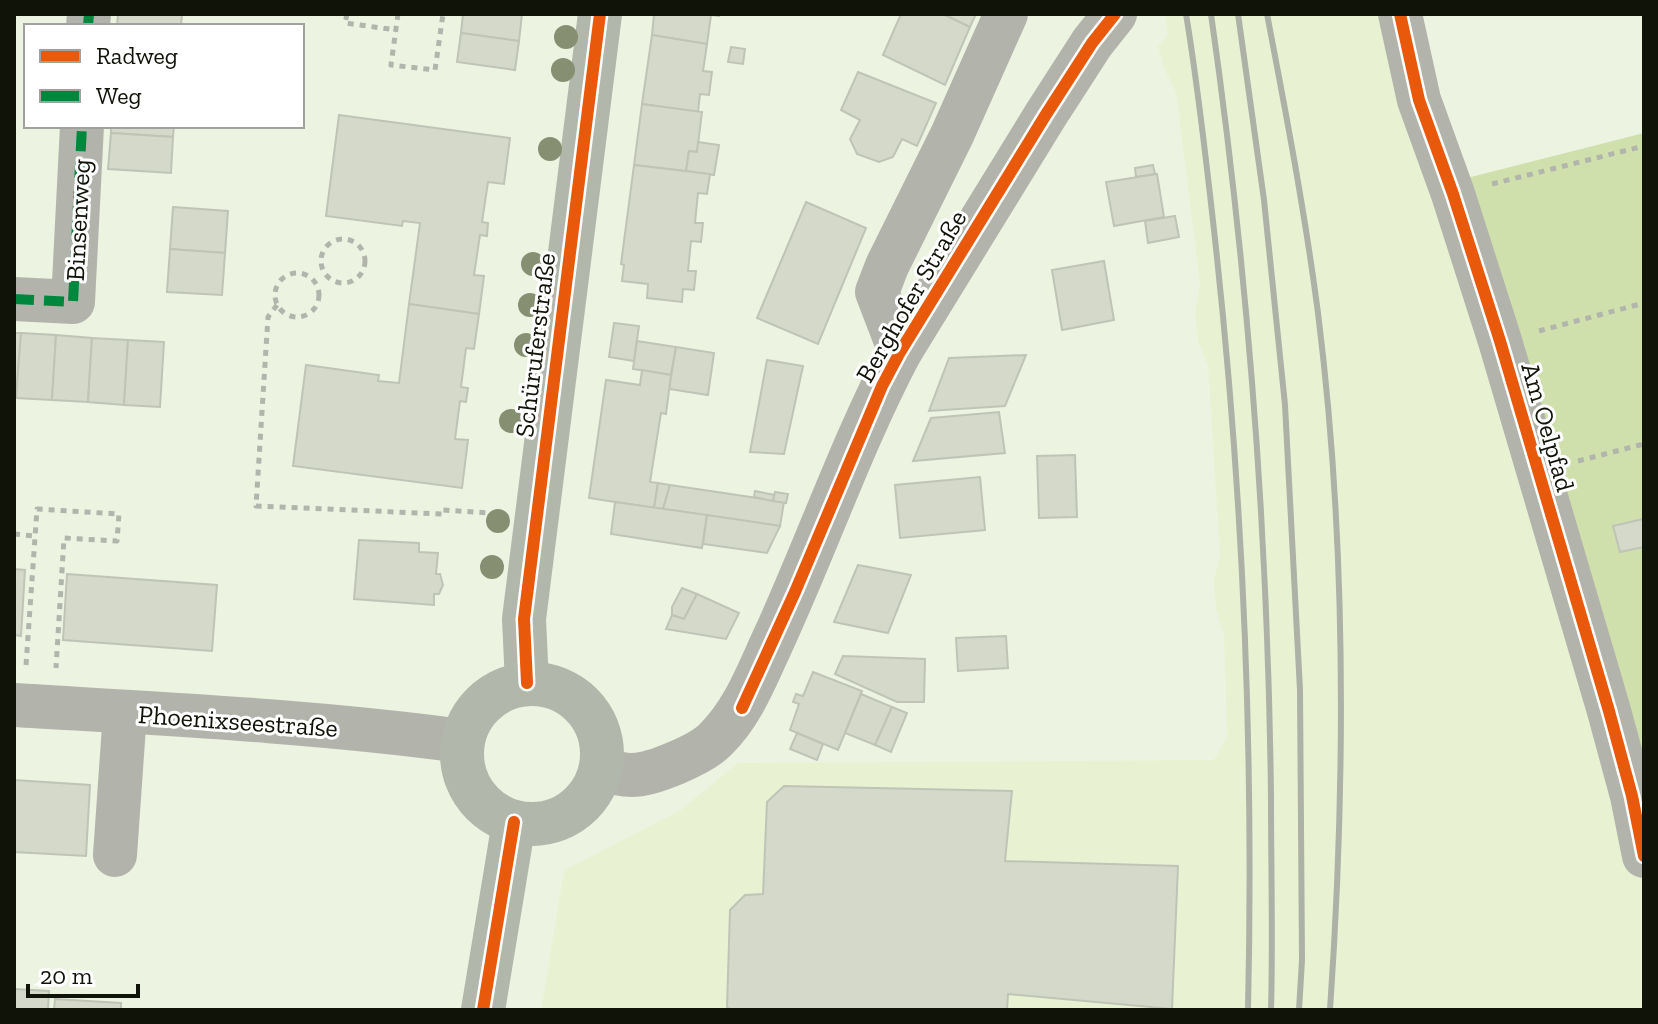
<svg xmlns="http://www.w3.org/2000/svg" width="1658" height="1024" font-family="'Zilla Slab',serif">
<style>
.built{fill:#e8f2d3}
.green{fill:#d0e0ad}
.building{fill:#d4d9ca;stroke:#bfc4b6;stroke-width:2}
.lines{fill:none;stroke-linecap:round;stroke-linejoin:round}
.path{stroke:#b2b5ab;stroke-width:5;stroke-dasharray:6 6;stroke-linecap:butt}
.minor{stroke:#b2b4ac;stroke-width:44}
.major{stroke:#b2b7ab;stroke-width:44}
.rail{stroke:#adb1a6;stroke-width:6}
.quiet{stroke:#00873e;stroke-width:10;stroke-dasharray:20 10;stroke-linecap:butt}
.cycleway-casing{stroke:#fff;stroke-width:17}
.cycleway{stroke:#e8590c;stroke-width:12}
.tree{fill:#868f71}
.labels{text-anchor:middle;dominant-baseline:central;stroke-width:6;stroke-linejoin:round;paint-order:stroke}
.street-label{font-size:26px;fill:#101408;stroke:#fff}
</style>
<rect width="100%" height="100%" fill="#edf3e1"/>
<path class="built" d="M1165,14H1400L1644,856V1010H541L564,870L679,811L738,763L1214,760L1227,735L1224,636L1216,610L1214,581L1220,555L1208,366L1198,341L1195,314L1200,284L1176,92L1164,68L1158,46L1168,35Z"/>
<path class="green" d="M1644,133V776L1459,180Z"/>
<g class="building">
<path d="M118,14H182L181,26H117Z"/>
<path d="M463,14H522L519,41L461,33Z"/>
<path d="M654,14H719V16L711,15L707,44L652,35Z"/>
<path d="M901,14H943L970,27L945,85L883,55Z"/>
<path d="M943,14H976L970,27Z"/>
<path d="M461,33L519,41L515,70L457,62Z"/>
<path d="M652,35L707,44L703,71L712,72L709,95L700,94L698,112L642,104Z"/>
<path d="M731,47L745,49L743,64L728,62Z"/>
<path d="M858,72L936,103L917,146L902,139L893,157L879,162L857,154L850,139L860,120L841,110Z"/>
<path d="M642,104L702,112L697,152L689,151L686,171L634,165Z"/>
<path d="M339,115L510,138L504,184L488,182L482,222L488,223L487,236L480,235L474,275L484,276L479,314L409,304L420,223L403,221L402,226L326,216Z"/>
<path d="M111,126H174L173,137L111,133Z"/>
<path d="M111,133L173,137L171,173L108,169Z"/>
<path d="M698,142L719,145L714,175L686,171L689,151L697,152Z"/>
<path d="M634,165L710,174L707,194L698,193L695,223H703L701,242L691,241L688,271H696L694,290L683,289L682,302L647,298L648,284L622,281L624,265L621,264Z"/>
<path d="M1153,165L1155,174L1136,177L1135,168Z"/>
<path d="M1157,174L1164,217L1114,226L1106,182Z"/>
<path d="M806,202L866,228L818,344L757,318Z"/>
<path d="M173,207L228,211L225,253L170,249Z"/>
<path d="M1175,216L1179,237L1148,243L1145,221Z"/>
<path d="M170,249L225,253L222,295L167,292Z"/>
<path d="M1104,261L1114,320L1062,330L1052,270Z"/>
<path d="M409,304L479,314L474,349L466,348L461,387L468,388L466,402L460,401L455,439L468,440L462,488L293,466L306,365L379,375L378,381L399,383Z"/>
<path d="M614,323L639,326L634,361L609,357Z"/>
<path d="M14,333H21L16,398H14Z"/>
<path d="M21,333L56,335L52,400L16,398Z"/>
<path d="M56,335L92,338L88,402L52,400Z"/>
<path d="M92,338L128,340L124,405L88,402Z"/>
<path d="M128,340L164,342L160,407L124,405Z"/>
<path d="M637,341L676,347L671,375L633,369Z"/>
<path d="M676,347L714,353L708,395L669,389Z"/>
<path d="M1026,355L1005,406L929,411L949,358Z"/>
<path d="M767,360L803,366L784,454L750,452Z"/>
<path d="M642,370L671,375L666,414L661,413L650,482L658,483L654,508L589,498L606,380L640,385Z"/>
<path d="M999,412L1005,453L913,461L931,418Z"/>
<path d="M1075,455L1077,517L1039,518L1037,456Z"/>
<path d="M980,477L985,530L900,538L895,485Z"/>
<path d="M658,483L670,485L663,509L654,508Z"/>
<path d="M670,485L784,502L780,526L663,509Z"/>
<path d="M755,491L775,495L773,501L754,497Z"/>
<path d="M775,492L788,494L786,503L773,501Z"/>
<path d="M615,502L707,515L702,548L611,534Z"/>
<path d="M707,515L780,526L767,553L703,544Z"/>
<path d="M1643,519L1644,547L1620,552L1613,526Z"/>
<path d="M359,540L419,543V552L438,553L436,574H440L443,585L439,594H434V605L354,599Z"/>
<path d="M858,565L911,575L888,633L834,622Z"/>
<path d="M14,569L25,570L21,636L14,635Z"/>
<path d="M67,574L217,585L212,651L63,640Z"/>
<path d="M682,588L697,594L684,619L672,615V607Z"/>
<path d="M697,594L739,613L726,639L666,629L672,615L684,619Z"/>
<path d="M1006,636L1008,668L958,671L956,638Z"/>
<path d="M843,656L925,659L924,702H897L835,674Z"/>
<path d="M813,672L862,691L838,750L790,730L799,704L793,702L796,694L803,696Z"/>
<path d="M861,694L892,707L875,745L845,733Z"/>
<path d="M892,707L907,713L891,752L875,745Z"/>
<path d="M797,733L823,744L817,760L790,749Z"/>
<path d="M14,780L90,785L86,856L14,852Z"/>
<path d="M784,786L1012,791L1005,861L1178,866L1172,1009L1008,994L1007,1010H731L727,1007L730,910L745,895L763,894L767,802Z"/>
<path d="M15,989L49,991L48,1010H14Z"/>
<path d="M55,999L121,1003V1010H54Z"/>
</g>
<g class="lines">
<g class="path">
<path d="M347,14L345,23L396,30"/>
<path d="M398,14L391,65L435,70L443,14"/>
<path d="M1492,184L1644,146"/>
<circle cx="343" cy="261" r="22"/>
<circle cx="297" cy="295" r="22"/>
<path d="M277,305L268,317L256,506L443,514V510L490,513"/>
<path d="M1539,331L1644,303"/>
<path d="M1578,461L1644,444"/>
<path d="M14,534L35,536"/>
<path d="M26,665L37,509L119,514L117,541L64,538L56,668"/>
</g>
<g class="minor">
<path d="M1400,14L1419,100L1453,194L1500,341L1609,711L1632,796L1644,856"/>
<path d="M88,26L89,14"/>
<path d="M14,299L73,302L82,126"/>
<path d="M900,352L877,292L887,266L952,135L1006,14"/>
<path d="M14,705C163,714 314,721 462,741"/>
<path d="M602,771C612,772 622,775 632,775C653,775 701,754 715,740C744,712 758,672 775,636C818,542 852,443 900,352L1045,116L1092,43L1115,14"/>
<path d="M115,855L125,712"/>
</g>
<g class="major">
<path d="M527,683L524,619L600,14"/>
<circle cx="532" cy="754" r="70"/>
<path d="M483,1010L514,822"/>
</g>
<g class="rail">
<path d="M1186,14C1198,86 1206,158 1214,230C1243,489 1254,750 1248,1010"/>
<path d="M1211,14C1248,273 1268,536 1271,798C1271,869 1273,939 1271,1010"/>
<path d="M1238,14L1264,200L1285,405L1300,690L1302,960L1299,1010"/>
<path d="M1267,14C1286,113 1305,213 1318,313C1347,544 1346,778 1330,1010"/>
</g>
<g class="quiet">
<path d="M88,26L89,14"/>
<path d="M14,299L73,302L82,126"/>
</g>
<defs>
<g id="cycleway">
<path d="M1400,14L1419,100L1453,194L1500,341L1609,711L1632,796L1644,856"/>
<path d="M527,683L524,619L600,14"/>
<path d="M742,708L795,592L882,386L900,352L1045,116L1092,43L1115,14"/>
<path d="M483,1010L514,822"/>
</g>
</defs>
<use href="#cycleway" class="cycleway-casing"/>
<use href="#cycleway" class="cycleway"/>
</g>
<g class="tree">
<circle cx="566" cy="37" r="12"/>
<circle cx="563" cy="70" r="12"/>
<circle cx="550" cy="149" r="12"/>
<circle cx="533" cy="264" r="12"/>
<circle cx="530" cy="305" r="12"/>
<circle cx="526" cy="345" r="12"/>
<circle cx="511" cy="421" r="12"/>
<circle cx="498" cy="521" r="12"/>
<circle cx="492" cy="567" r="12"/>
</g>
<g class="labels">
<g class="street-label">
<text transform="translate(78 220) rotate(-87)">Binsenweg</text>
<text transform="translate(911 296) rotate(-60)">Berghofer Straße</text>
<text transform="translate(535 345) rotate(-83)">Schüruferstraße</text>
<text transform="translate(1548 427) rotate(74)">Am Oelpfad</text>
<text transform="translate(238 721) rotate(4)">Phoenixseestraße</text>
</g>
</g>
<rect width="1658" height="1024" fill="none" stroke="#101408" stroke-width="32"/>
<rect x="24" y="24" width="280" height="104" fill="#ffffff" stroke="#9fa19c" stroke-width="2"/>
<rect x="40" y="50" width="40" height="12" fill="#e8590c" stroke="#9fa19c" stroke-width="2"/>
<text x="96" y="64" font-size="24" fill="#101408">Radweg</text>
<rect x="40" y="90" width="40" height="12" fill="#00873e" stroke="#9fa19c" stroke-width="2"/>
<text x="96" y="104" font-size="24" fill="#101408">Weg</text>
<path d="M28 984v12h110v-12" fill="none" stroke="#101408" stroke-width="4"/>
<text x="40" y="984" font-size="24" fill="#101408" stroke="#ffffff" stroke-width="6" paint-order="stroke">20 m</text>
</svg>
